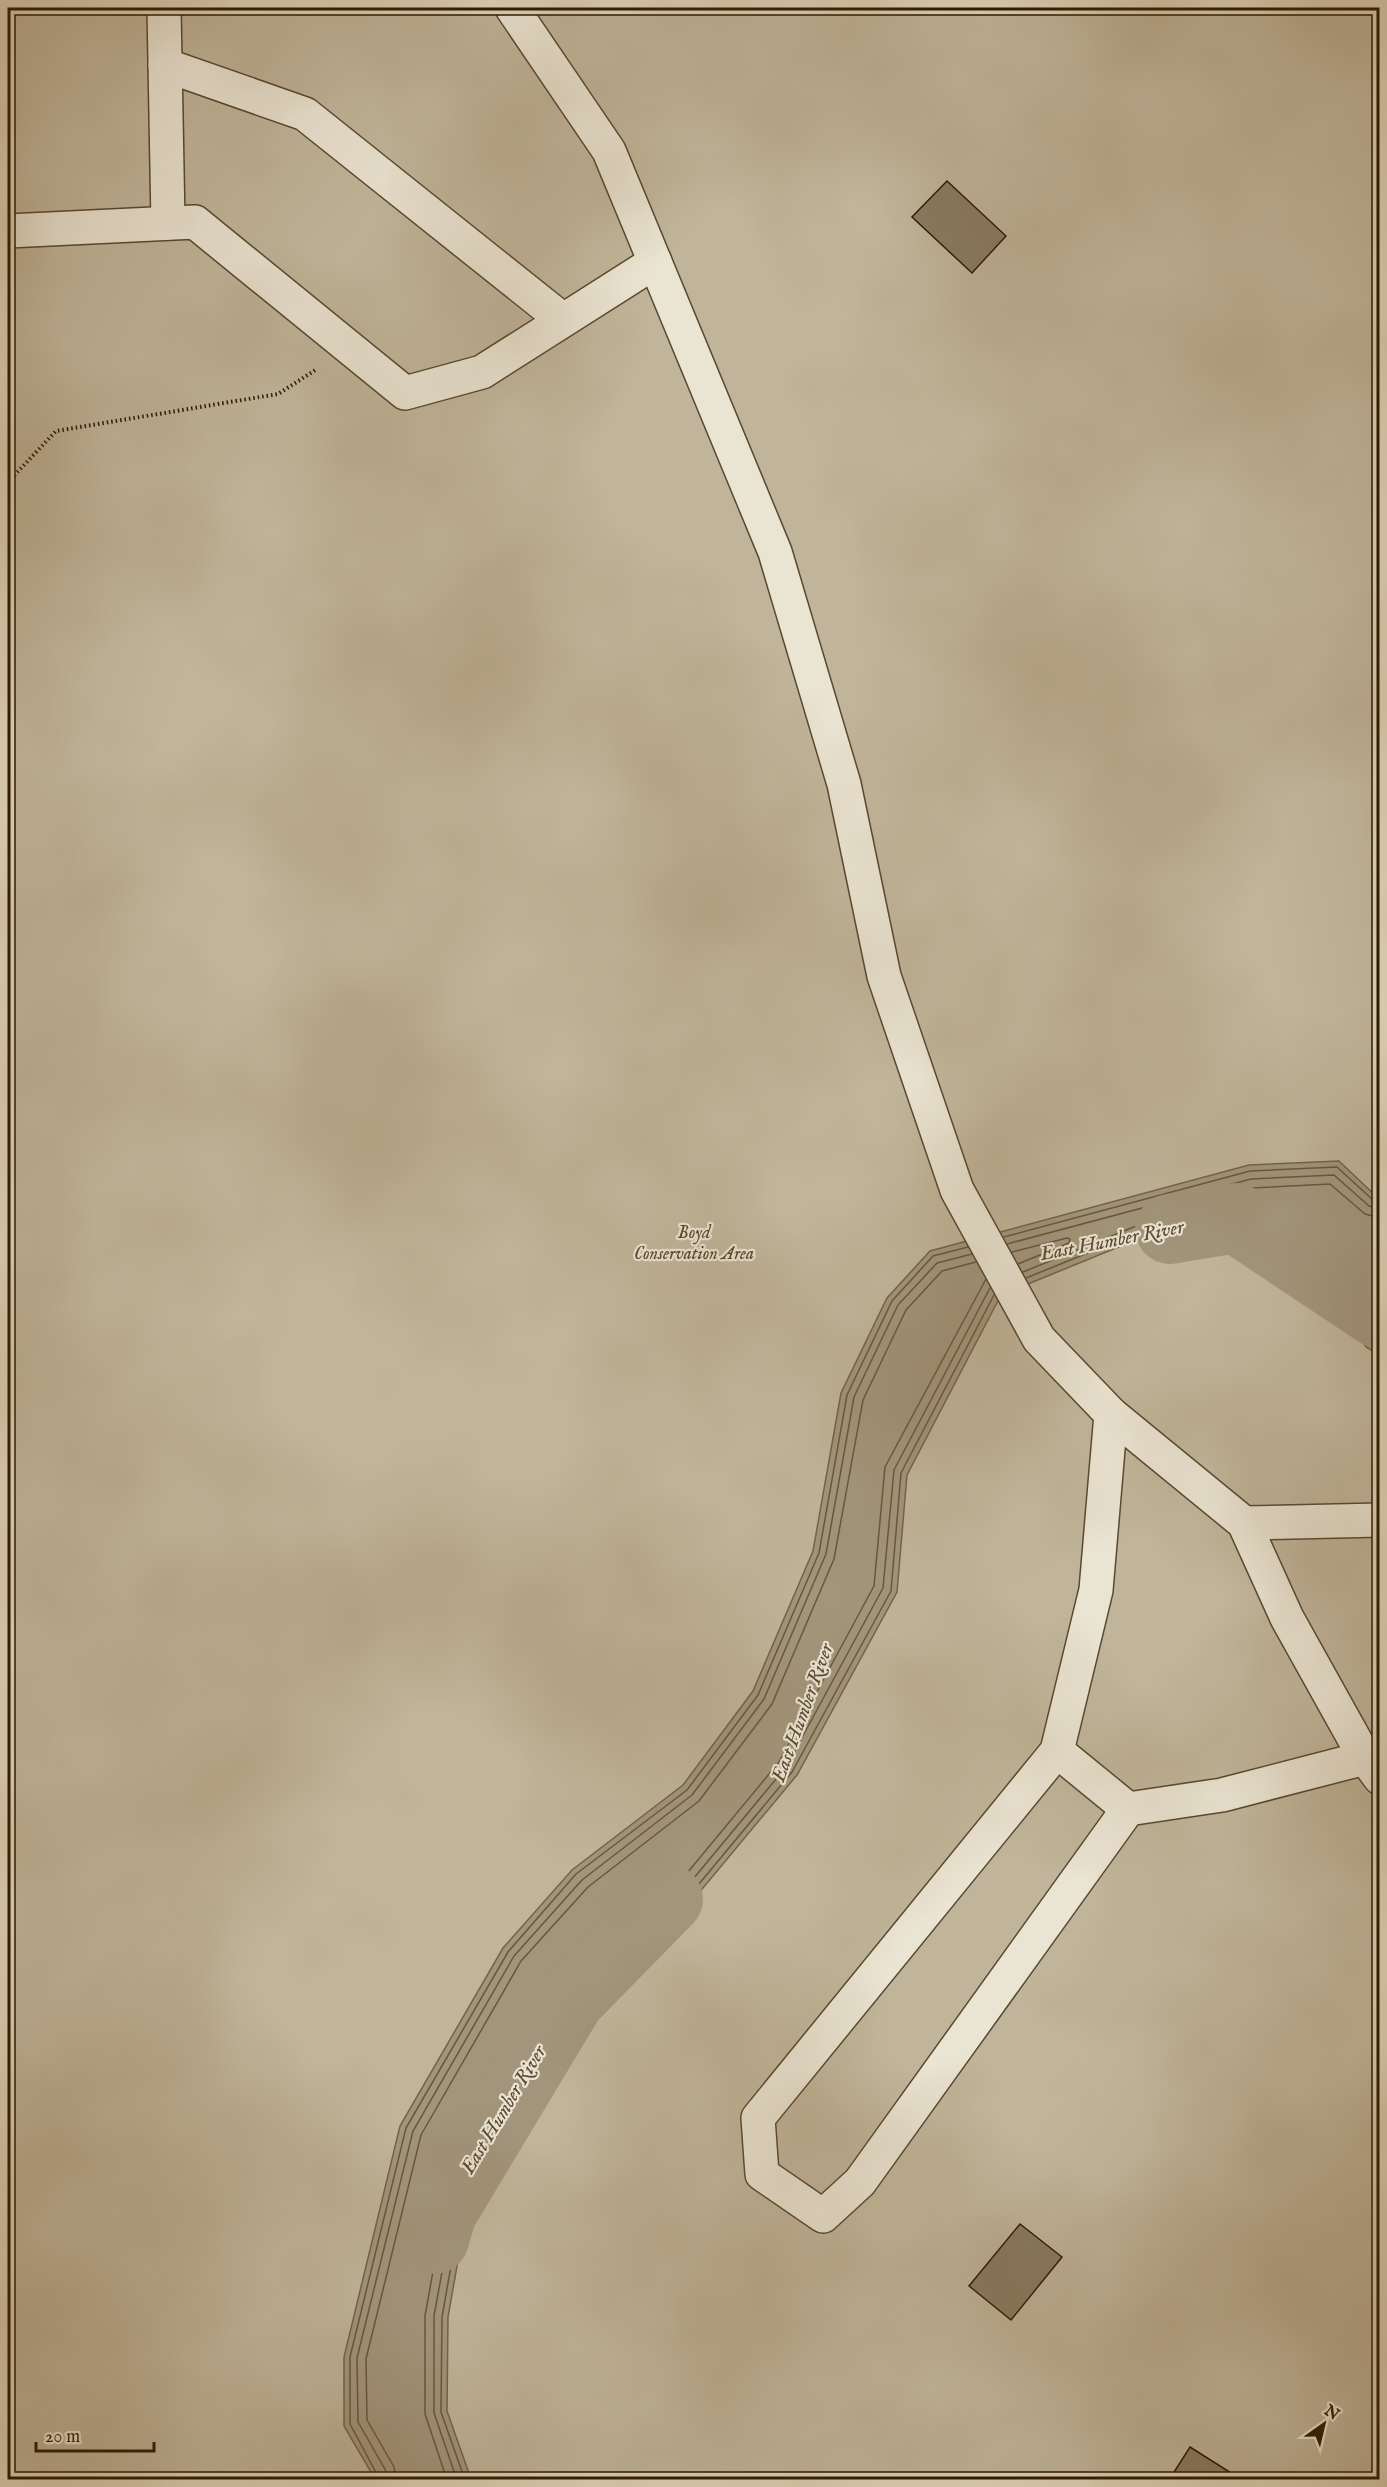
<svg xmlns="http://www.w3.org/2000/svg" width="1387" height="2487" font-family="'IM FELL English',serif">
<style>
.green{fill:#c0b59a;stroke:#76674e;stroke-width:1.5}
.water{fill:#a2957b;stroke:#72634b;stroke-width:1.5}
.lines{fill:none;stroke-linecap:round;stroke-linejoin:round}
.shore{stroke:#66573f;stroke-width:1.5}
.river{stroke:#a2957b;stroke-width:70}
.building{fill:#897b62;stroke:#2b1903;stroke-width:1.5}
.minor-casing{stroke:#584830;stroke-width:36}
.path{stroke:#2b1903;stroke-width:4;stroke-dasharray:1.5 3;stroke-linecap:butt}
.minor{stroke:#eae4d2;stroke-width:33}
.labels{text-anchor:middle;dominant-baseline:central;stroke-width:4.5;stroke-linejoin:round;paint-order:stroke}
.park-label{font-size:18px;font-style:italic;fill:#584830;stroke:#eae4d2}
.water-label{font-size:20px;font-style:italic;fill:#5b4b33;stroke:#eae4d2}
</style>
<rect width="100%" height="100%" fill="#dfd5b9"/>
<filter id="stains"><feTurbulence type="fractalNoise" baseFrequency=".00333" numOctaves="4"/><feColorMatrix values="0 0 0 0 .2 0 0 0 0 .09 0 0 0 0 .02 0 0 0 .5 -.17"/></filter>
<radialGradient id="worn" r=".72"><stop offset=".6" stop-color="#630" stop-opacity="0"/><stop offset="1" stop-color="#630" stop-opacity=".3"/></radialGradient>
<path class="green" d="M8,8H1379V2479L8,2480Z"/>
<path class="water" d="M1339,1161L1379,1199V1355L1366,1347L1318,1266L1266,1235L1143,1237L1001,1295L907,1475L897,1592L797,1775L693,1900L557,2000L495,2103L476,2159L448,2317L447,2411L471,2479H375L344,2426V2357L400,2126L503,1948L572,1870L683,1785L753,1691L813,1551L841,1393L887,1298L930,1251L1249,1165Z"/>
<g class="lines">
<g class="shore">
<path d="M1380,1218L1365,1214L1330,1184L1252,1188L1176,1208L1174,1211L1176,1214L1266,1213L1277,1215L1333,1250L1380,1325"/>
<path d="M1004,1237L1250,1171L1337,1167L1373,1200L1380,1201"/>
<path d="M1007,1244L1251,1179L1334,1175L1369,1206L1380,1209"/>
<path d="M1012,1252L1067,1238L1070,1239L1069,1243L1018,1264"/>
<path d="M1023,1272L1141,1224L1269,1222L1327,1257L1380,1339"/>
<path d="M1026,1278L1142,1231L1267,1229L1322,1262L1371,1342L1380,1348"/>
<path d="M380,2480L350,2424V2357L406,2128L508,1952L576,1874L687,1790L758,1695L819,1553L847,1395L892,1301L933,1256L968,1247"/>
<path d="M387,2480L386,2471L358,2422L357,2358L413,2131L514,1956L582,1880L692,1795L764,1699L826,1554L854,1397L898,1305L937,1263L972,1254"/>
<path d="M396,2480L394,2467L367,2420L366,2359L421,2135L521,1961L588,1887L699,1801L772,1704L834,1559L863,1400L906,1310L942,1271L976,1262"/>
<path d="M447,2480L425,2414V2316L454,2154L475,2095L542,1984L678,1884L779,1762L874,1586L885,1467L986,1279"/>
<path d="M457,2480L434,2413V2316L463,2156L483,2098L548,1990L684,1890L786,1767L883,1588L894,1470L990,1288"/>
<path d="M465,2480L441,2412L442,2317L470,2158L490,2101L553,1996L689,1896L792,1772L891,1591L901,1473L994,1295"/>
</g>
<g class="river">
<path d="M1170,1229L1236,1218L1380,1314"/>
<path d="M434,2239L442,2212L570,1999L668,1899"/>
</g>
</g>
<g class="building">
<path d="M947,181L1006,236L972,273L912,217Z"/>
<path d="M1020,2224L1062,2257L1011,2320L969,2286Z"/>
<path d="M1190,2447L1239,2478V2480H1169Z"/>
</g>
<g class="lines">
<defs>
<g id="minor">
<path d="M164,8L168,223"/>
<path d="M512,8L609,151L775,552L844,784L884,976L957,1190L1039,1339L1111,1414L1244,1523L1287,1618L1365,1758L1380,1778"/>
<path d="M165,65L305,114L563,320"/>
<path d="M8,231L195,222L405,393L482,372L655,262"/>
<path d="M1111,1414L1096,1590L1057,1751L758,2118L762,2174L823,2216L860,2182L1128,1809L1222,1795L1365,1758"/>
<path d="M1244,1523L1380,1520"/>
<path d="M1057,1751L1128,1809"/>
</g>
</defs>
<use href="#minor" class="minor-casing"/>
<path class="path" d="M8,482L56,431L278,394L317,369"/>
<use href="#minor" class="minor"/>
</g>
<g class="labels">
<g class="park-label">
<text x="694" y="1233">Boyd<tspan x="694" dy="21">Conservation Area</tspan></text>
</g>
<g class="water-label">
<text transform="translate(1112 1241) rotate(-11)">East Humber River</text>
<text transform="translate(803 1713) rotate(-70)">East Humber River</text>
<text transform="translate(504 2110) rotate(-59)">East Humber River</text>
</g>
</g>
<rect width="1387" height="2487" fill="none" stroke="#dfd5b9" stroke-width="30"/>
<rect x="9" y="9" width="1369" height="2469" fill="none" stroke="#2b1903" stroke-width="3"/>
<rect x="15" y="15" width="1357" height="2457" fill="none" stroke="#2b1903" stroke-width="1.5"/>
<g transform="translate(1324 2424) rotate(34)" stroke="#eae4d2" stroke-width="4.5" paint-order="stroke">
<path d="M0-4.5L10 22L0 15L-10 22Z" fill="#2b1903"/>
<text y="-9" font-size="16" font-weight="bold" text-anchor="middle" fill="#2b1903">N</text>
</g>
<path d="M36 2442v9h118v-9" fill="none" stroke="#2b1903" stroke-width="3"/>
<text x="45" y="2442" font-size="18" fill="#2b1903" stroke="#eae4d2" stroke-width="4.5" paint-order="stroke">20 m</text>
<rect width="100%" height="100%" filter="url(#stains)"/>
<rect width="100%" height="100%" fill="url(#worn)"/>
</svg>
